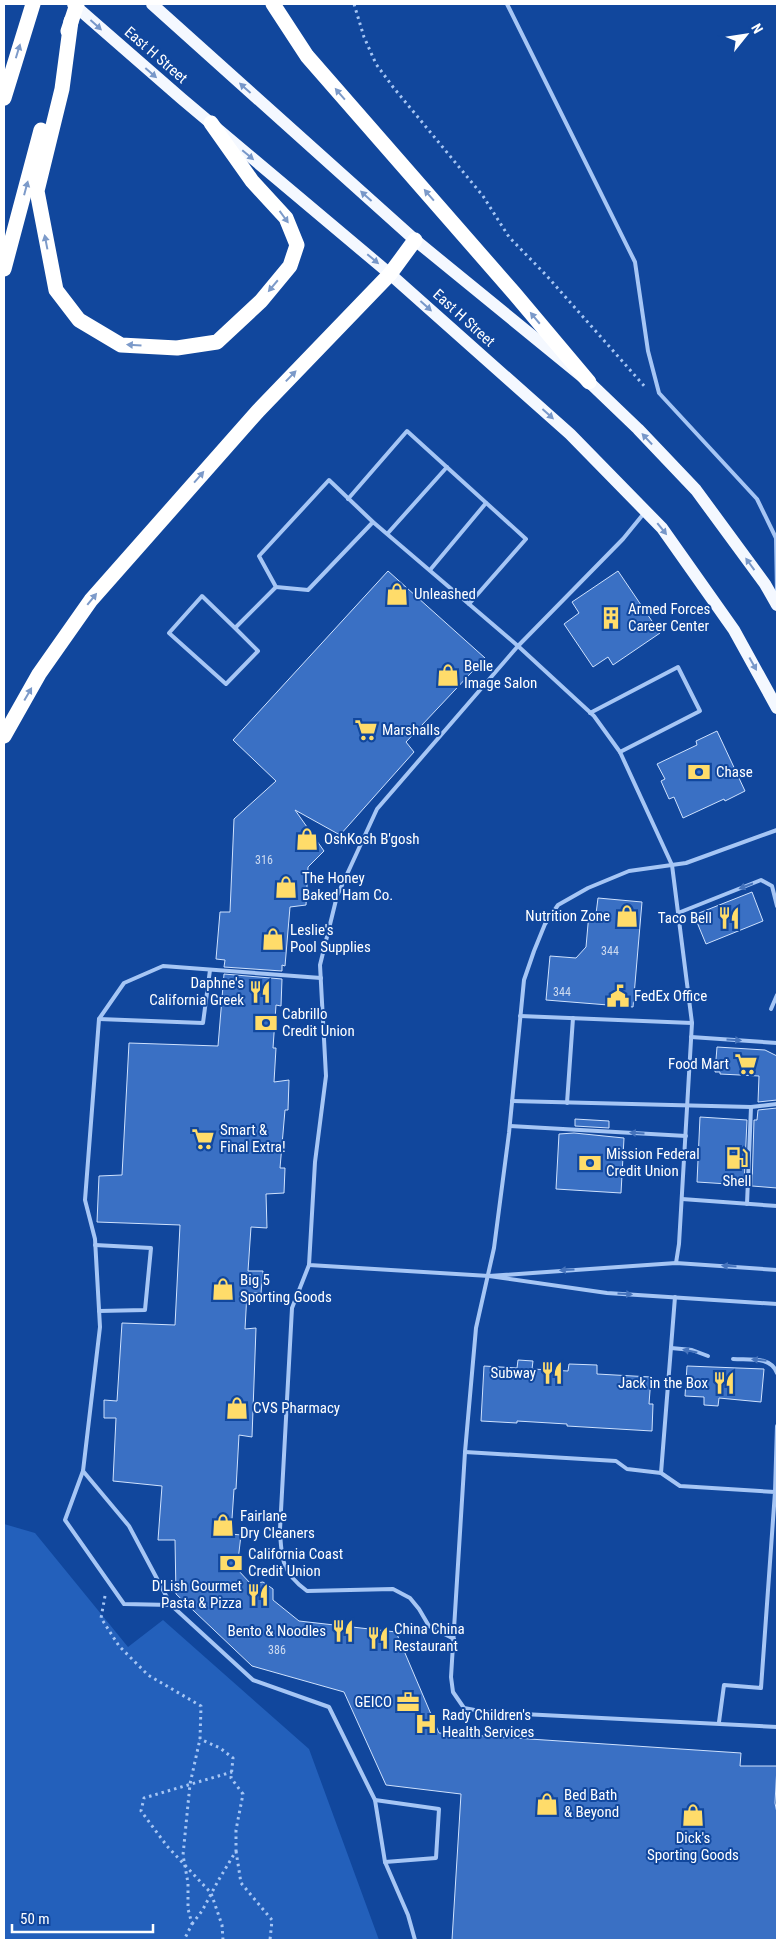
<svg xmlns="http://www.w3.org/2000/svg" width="781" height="1944" font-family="'Roboto Condensed',sans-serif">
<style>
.green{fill:#2360bb}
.building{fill:#3a70c4;stroke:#cfe2fe}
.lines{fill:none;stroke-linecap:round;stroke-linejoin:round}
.path{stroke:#a6c6f5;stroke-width:3;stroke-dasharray:2.5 4;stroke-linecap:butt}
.lane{stroke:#a6c6f5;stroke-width:4}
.primary{stroke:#f4f8ff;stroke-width:12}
.highway{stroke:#fff;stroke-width:15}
.oneway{fill:#7797c9}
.oneway2{fill:#7c9ac9}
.oneway3{fill:#4573bc}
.labels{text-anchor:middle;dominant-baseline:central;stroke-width:4;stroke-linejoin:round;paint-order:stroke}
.number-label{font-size:12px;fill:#cedbf0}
.street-label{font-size:15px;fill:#fff;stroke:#11479d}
.poi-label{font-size:15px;fill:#fff;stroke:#11479d;text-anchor:start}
</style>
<rect width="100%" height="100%" fill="#11479d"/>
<path class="green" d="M4,1524L35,1533L128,1647L163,1620L309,1749L379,1940H4Z"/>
<g class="building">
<path d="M388,571L485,658L406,742L414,752L340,835L295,810L324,851L308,867L306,905L290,907L285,966L282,965V971L224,967L225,960L216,959L220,912H230L234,819L276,781L233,740Z"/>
<path d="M618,571L660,633L613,665L608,657L593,667L564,624L579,613L572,602Z"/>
<path d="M717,731L745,791L725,801L724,799L683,818L674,797L669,799L661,781L665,779L657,764L697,745L696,741Z"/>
<path d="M752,892L763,921L706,944L694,915Z"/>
<path d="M598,898L642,902L633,1007L546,1000L550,956L576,958L586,947L589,913L596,914Z"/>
<path d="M224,974L282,979L281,1006L276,1005L273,1048H276L274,1082L289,1080L288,1110H285L280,1168H285L284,1193L266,1194L267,1228L251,1227L248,1271H263L261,1293H247L245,1329L256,1328L252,1437L239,1435L236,1489H234L231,1534L241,1535L237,1569L251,1584L263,1582L273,1589V1600L299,1621L396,1632L439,1733L741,1753L740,1766H777L775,1803L777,1813V1940H452L461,1794L386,1785L344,1692L252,1666L176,1594L175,1540H158L162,1486L113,1481L116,1418H104V1400L117,1401L122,1323L175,1325L180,1225L97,1222L99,1176L122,1175L129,1043L218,1046Z"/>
<path d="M717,1047L765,1050L777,1056V1100L758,1102L759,1076L720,1074V1072H715Z"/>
<path d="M777,1108V1188L752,1186L754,1120H757L758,1110Z"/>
<path d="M700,1117L747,1120L744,1185L697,1182Z"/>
<path d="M575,1119L609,1121V1128L575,1126Z"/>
<path d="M574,1133L624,1138L621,1193L556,1189L559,1134Z"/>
<path d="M518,1360L533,1361L532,1369L568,1371L569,1364L597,1365V1374L651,1377L649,1404H653L652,1431L567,1426V1424L517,1421V1423L481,1421L484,1366L517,1368Z"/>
<path d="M687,1366L764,1369L761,1402L719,1398L718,1406L704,1405V1397L685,1396Z"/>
</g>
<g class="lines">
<g class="path">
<path d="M354,4L364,37L376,64L393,87L483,196L509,237L546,275L646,388"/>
<path d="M105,1596L101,1618L119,1646L148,1675L201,1706L200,1739L190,1784L183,1855L188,1883V1909L192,1924L184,1940"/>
<path d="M236,1851L241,1883L272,1920L270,1940"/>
<path d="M192,1924L202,1911L218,1881L236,1851V1830L243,1794L231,1778L233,1758L220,1748L200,1739"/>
<path d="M223,1940L222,1925L211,1893L167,1846L141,1811L144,1798L232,1772"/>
</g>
<g class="lane">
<path d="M507,4L635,262L648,351L659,393L757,499L776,538L777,592"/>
<path d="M348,499L407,431L526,539L469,604"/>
<path d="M373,522L308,590L276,587L259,556L329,480L373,522L518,646L594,716L620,752L672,865L692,1023L679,1244L676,1263"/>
<path d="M388,533L447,467"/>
<path d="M430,570L486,503"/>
<path d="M235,628L202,596L169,633L226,684L258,651L235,628L276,587"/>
<path d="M590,713L678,667L700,711L620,752"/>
<path d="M777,830L686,863L629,871L588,888L558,905L545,924L534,951L524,980L509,1133L494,1248L476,1328L465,1452L451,1677L453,1692L464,1708L485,1712L777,1727"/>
<path d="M678,913L761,880L772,886L777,906"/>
<path d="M321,978L163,966L124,983L99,1019L85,1200L95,1239L100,1327L83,1471L129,1526L171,1605L253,1680L329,1707L375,1800L385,1862L408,1915L415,1940"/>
<path d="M771,1009L777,995"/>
<path d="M520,1016L692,1023"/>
<path d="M99,1019L203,1023L210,970"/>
<path d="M691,1037L777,1043"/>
<path d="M512,1101L751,1107L777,1104"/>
<path d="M567,1103L573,1018"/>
<path d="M510,1126L686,1136"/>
<path d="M682,1199L777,1206"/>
<path d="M747,1204L751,1107"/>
<path d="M95,1245L151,1248L145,1310L99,1311"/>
<path d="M309,1265L292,1308L280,1529C281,1558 282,1573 307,1591L393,1589L410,1598L419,1609L429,1626L454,1639"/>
<path d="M777,1270L676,1263L489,1276L607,1293L777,1304"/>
<path d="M489,1276L309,1265L315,1162L326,1076L320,965L337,896L377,809L518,646L623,539L645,512"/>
<path d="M675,1297L661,1473L680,1486L775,1492L761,1688L724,1685L719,1722"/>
<path d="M671,1348L692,1350L708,1356"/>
<path d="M733,1359C750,1360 771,1356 777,1373"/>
<path d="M465,1452L616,1461L627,1469L661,1473"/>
<path d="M83,1471L65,1520L124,1604L171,1605"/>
<path d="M775,1492L777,1426"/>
<path d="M375,1800L439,1809L436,1858L385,1862"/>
</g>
<g class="primary">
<path d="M73,4L182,99L390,274L570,434L662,528L734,630L777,708"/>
<path d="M152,4L415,240L589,382L638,429L696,490L765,584L777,605"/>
</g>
<g class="highway">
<path d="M273,4L307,56L514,293L589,382"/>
<path d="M71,21L62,89L37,191L56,290L79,320L121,345L177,348L217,342L261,301L290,266L297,245L286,218L252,181L211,123"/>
<path d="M68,31L77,4"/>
<path d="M4,98L33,4"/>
<path d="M4,269L41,130"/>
<path d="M4,736L39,674L91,600L258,411L390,274L415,240"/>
</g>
</g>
<defs><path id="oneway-solid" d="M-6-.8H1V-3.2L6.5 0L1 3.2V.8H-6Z" transform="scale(1.25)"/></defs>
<g class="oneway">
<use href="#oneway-solid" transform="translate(96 25) rotate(42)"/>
<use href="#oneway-solid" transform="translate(151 73) rotate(41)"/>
<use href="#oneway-solid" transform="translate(245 88) rotate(-138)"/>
<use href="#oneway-solid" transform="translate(248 155) rotate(40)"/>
<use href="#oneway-solid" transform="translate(366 196) rotate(-138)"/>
<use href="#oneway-solid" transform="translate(373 259) rotate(40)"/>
<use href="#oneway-solid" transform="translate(426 306) rotate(42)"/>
<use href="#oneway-solid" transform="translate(548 414) rotate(42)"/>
<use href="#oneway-solid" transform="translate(647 439) rotate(-133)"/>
<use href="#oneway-solid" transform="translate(662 529) rotate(51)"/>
<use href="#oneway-solid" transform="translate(750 564) rotate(-126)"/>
<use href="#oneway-solid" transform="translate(753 664) rotate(61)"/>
</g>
<g class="oneway2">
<use href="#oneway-solid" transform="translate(18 51) rotate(-73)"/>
<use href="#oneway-solid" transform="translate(340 94) rotate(-131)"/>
<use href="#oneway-solid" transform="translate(26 188) rotate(-75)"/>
<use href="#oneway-solid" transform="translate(429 195) rotate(-131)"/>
<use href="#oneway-solid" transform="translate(284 217) rotate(54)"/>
<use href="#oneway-solid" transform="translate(46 242) rotate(-101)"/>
<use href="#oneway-solid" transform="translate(273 286) rotate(130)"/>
<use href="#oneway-solid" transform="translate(535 318) rotate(-130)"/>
<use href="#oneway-solid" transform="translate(134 345) rotate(-176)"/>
<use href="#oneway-solid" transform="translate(291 376) rotate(-46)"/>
<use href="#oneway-solid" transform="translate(199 477) rotate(-49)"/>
<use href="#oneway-solid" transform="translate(92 599) rotate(-51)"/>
<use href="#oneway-solid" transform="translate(28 694) rotate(-60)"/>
</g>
<g class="oneway3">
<use href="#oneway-solid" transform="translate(746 886) rotate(159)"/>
<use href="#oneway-solid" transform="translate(734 1040) rotate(4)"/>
<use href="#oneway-solid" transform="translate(637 1133) rotate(-176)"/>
<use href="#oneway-solid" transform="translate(729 1266) rotate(-176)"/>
<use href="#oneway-solid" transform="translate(567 1270) rotate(176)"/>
<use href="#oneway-solid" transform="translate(625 1294) rotate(3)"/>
<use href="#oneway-solid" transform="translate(690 1351) rotate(-168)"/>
<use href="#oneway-solid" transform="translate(759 1360) rotate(-174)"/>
</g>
<defs>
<symbol id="shop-bare" viewBox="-9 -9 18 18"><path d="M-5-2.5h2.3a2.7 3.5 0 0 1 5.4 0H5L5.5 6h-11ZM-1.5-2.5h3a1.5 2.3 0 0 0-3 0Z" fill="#ffdc6a" stroke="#11479d" stroke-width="2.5" paint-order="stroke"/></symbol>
<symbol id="building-bare" viewBox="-9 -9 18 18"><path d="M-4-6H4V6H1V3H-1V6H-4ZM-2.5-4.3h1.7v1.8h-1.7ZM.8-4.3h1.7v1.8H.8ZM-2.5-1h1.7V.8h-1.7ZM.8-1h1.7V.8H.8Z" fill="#ffdc6a" stroke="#11479d" stroke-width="2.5" paint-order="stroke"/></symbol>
<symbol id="supermarket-bare" viewBox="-9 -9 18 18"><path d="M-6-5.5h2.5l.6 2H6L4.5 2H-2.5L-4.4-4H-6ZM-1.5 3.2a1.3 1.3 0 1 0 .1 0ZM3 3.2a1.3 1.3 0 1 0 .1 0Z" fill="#ffdc6a" stroke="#11479d" stroke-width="2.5" paint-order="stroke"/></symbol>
<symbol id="bank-bare" viewBox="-9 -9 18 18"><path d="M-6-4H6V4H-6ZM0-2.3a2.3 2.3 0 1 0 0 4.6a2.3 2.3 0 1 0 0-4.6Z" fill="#ffdc6a" stroke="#11479d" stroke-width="2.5" paint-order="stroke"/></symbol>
<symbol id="restaurant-bare" viewBox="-9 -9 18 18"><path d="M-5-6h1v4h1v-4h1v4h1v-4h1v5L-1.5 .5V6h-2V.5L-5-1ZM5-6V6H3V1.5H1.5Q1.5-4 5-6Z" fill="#ffdc6a" stroke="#11479d" stroke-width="2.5" paint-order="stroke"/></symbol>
<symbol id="civic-bare" viewBox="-9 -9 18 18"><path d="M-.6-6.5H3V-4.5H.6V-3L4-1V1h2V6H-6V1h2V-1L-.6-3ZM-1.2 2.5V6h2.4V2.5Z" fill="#ffdc6a" stroke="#11479d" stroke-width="2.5" paint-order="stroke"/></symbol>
<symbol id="fuel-bare" viewBox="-9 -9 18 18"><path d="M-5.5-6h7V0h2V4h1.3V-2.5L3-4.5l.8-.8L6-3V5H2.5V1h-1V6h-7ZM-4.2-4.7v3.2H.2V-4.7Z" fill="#ffdc6a" stroke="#11479d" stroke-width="2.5" paint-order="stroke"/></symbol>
<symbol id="office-bare" viewBox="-9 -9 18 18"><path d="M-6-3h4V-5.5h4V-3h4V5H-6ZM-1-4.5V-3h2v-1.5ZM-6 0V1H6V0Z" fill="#ffdc6a" stroke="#11479d" stroke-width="2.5" paint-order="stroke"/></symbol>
<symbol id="hospital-bare" viewBox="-9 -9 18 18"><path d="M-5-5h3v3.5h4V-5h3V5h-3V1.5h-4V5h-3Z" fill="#ffdc6a" stroke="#11479d" stroke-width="2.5" paint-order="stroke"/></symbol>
</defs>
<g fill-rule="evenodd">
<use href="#shop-bare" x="381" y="578" width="32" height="32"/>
<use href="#building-bare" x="595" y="602" width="32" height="32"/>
<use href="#shop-bare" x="432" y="659" width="32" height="32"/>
<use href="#supermarket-bare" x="350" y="714" width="32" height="32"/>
<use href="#bank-bare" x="683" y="756" width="32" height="32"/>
<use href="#shop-bare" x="291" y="823" width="32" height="32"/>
<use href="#shop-bare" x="270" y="871" width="32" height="32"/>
<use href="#shop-bare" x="611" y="900" width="32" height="32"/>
<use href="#restaurant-bare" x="713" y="902" width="32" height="32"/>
<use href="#shop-bare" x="257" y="923" width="32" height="32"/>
<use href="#restaurant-bare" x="244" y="976" width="32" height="32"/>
<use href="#civic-bare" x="602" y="980" width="32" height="32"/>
<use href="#bank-bare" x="250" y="1007" width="32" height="32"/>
<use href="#supermarket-bare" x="730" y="1048" width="32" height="32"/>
<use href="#supermarket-bare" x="187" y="1123" width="32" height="32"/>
<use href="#fuel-bare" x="721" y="1142" width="32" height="32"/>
<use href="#bank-bare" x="574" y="1147" width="32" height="32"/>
<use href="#shop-bare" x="207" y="1273" width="32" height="32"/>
<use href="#restaurant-bare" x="536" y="1357" width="32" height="32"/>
<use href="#restaurant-bare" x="708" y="1367" width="32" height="32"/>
<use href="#shop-bare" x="221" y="1392" width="32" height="32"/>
<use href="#shop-bare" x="207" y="1509" width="32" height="32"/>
<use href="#bank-bare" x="215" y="1547" width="32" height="32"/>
<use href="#restaurant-bare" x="242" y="1579" width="32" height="32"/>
<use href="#restaurant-bare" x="327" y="1615" width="32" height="32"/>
<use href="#restaurant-bare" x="362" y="1622" width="32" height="32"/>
<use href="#office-bare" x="392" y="1686" width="32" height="32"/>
<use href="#hospital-bare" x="410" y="1708" width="32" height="32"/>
<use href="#shop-bare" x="531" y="1788" width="32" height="32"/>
<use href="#shop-bare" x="677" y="1799" width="32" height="32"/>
</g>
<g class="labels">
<g class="number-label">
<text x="264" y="860">316</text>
<text x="610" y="951">344</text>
<text x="562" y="992">344</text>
<text x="277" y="1650">386</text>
</g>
<g class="street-label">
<text transform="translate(156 55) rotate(41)">East H Street</text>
<text transform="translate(464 318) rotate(42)">East H Street</text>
</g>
<g class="poi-label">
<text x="414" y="594">Unleashed</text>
<text x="628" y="609">Armed Forces<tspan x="628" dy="17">Career Center</tspan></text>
<text x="464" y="666">Belle<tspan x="464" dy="17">Image Salon</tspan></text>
<text x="382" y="730">Marshalls</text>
<text x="716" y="772">Chase</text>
<text x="324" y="839">OshKosh B'gosh</text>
<text x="302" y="878">The Honey<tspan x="302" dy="17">Baked Ham Co.</tspan></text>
<text x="610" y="916" text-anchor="end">Nutrition Zone</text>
<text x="712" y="918" text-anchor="end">Taco Bell</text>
<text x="290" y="930">Leslie's<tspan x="290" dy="17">Pool Supplies</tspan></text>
<text x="244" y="983" text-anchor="end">Daphne's<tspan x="244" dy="17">California Greek</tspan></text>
<text x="634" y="996">FedEx Office</text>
<text x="282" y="1014">Cabrillo<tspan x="282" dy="17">Credit Union</tspan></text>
<text x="729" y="1064" text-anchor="end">Food Mart</text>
<text x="220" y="1130">Smart &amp;<tspan x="220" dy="17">Final Extra!</tspan></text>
<text x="606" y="1154">Mission Federal<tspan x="606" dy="17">Credit Union</tspan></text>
<text x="737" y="1181" text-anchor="middle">Shell</text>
<text x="240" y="1280">Big 5<tspan x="240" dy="17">Sporting Goods</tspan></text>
<text x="536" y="1373" text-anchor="end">Subway</text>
<text x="708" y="1383" text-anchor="end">Jack in the Box</text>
<text x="253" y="1408">CVS Pharmacy</text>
<text x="240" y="1516">Fairlane<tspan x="240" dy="17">Dry Cleaners</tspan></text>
<text x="248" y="1554">California Coast<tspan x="248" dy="17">Credit Union</tspan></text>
<text x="242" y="1586" text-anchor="end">D'Lish Gourmet<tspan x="242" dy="17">Pasta &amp; Pizza</tspan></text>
<text x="394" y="1629">China China<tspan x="394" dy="17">Restaurant</tspan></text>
<text x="326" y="1631" text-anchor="end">Bento &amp; Noodles</text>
<text x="392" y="1702" text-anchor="end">GEICO</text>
<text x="442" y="1715">Rady Children's<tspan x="442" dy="17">Health Services</tspan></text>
<text x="564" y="1795">Bed Bath<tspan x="564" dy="17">&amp; Beyond</tspan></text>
<text x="693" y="1838" text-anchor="middle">Dick's<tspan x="693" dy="17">Sporting Goods</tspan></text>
</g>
</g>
<rect width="781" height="1944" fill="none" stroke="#ffffff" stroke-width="10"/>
<g transform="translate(746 35) rotate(60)" stroke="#11479d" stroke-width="4" paint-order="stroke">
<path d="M0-4L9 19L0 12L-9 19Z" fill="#ffffff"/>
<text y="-8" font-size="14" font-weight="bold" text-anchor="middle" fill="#ffffff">N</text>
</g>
<path d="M12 1924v8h141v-8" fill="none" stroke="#ffffff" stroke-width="2.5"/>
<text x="20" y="1924" font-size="15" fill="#ffffff" stroke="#11479d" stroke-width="4" paint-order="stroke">50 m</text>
</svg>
